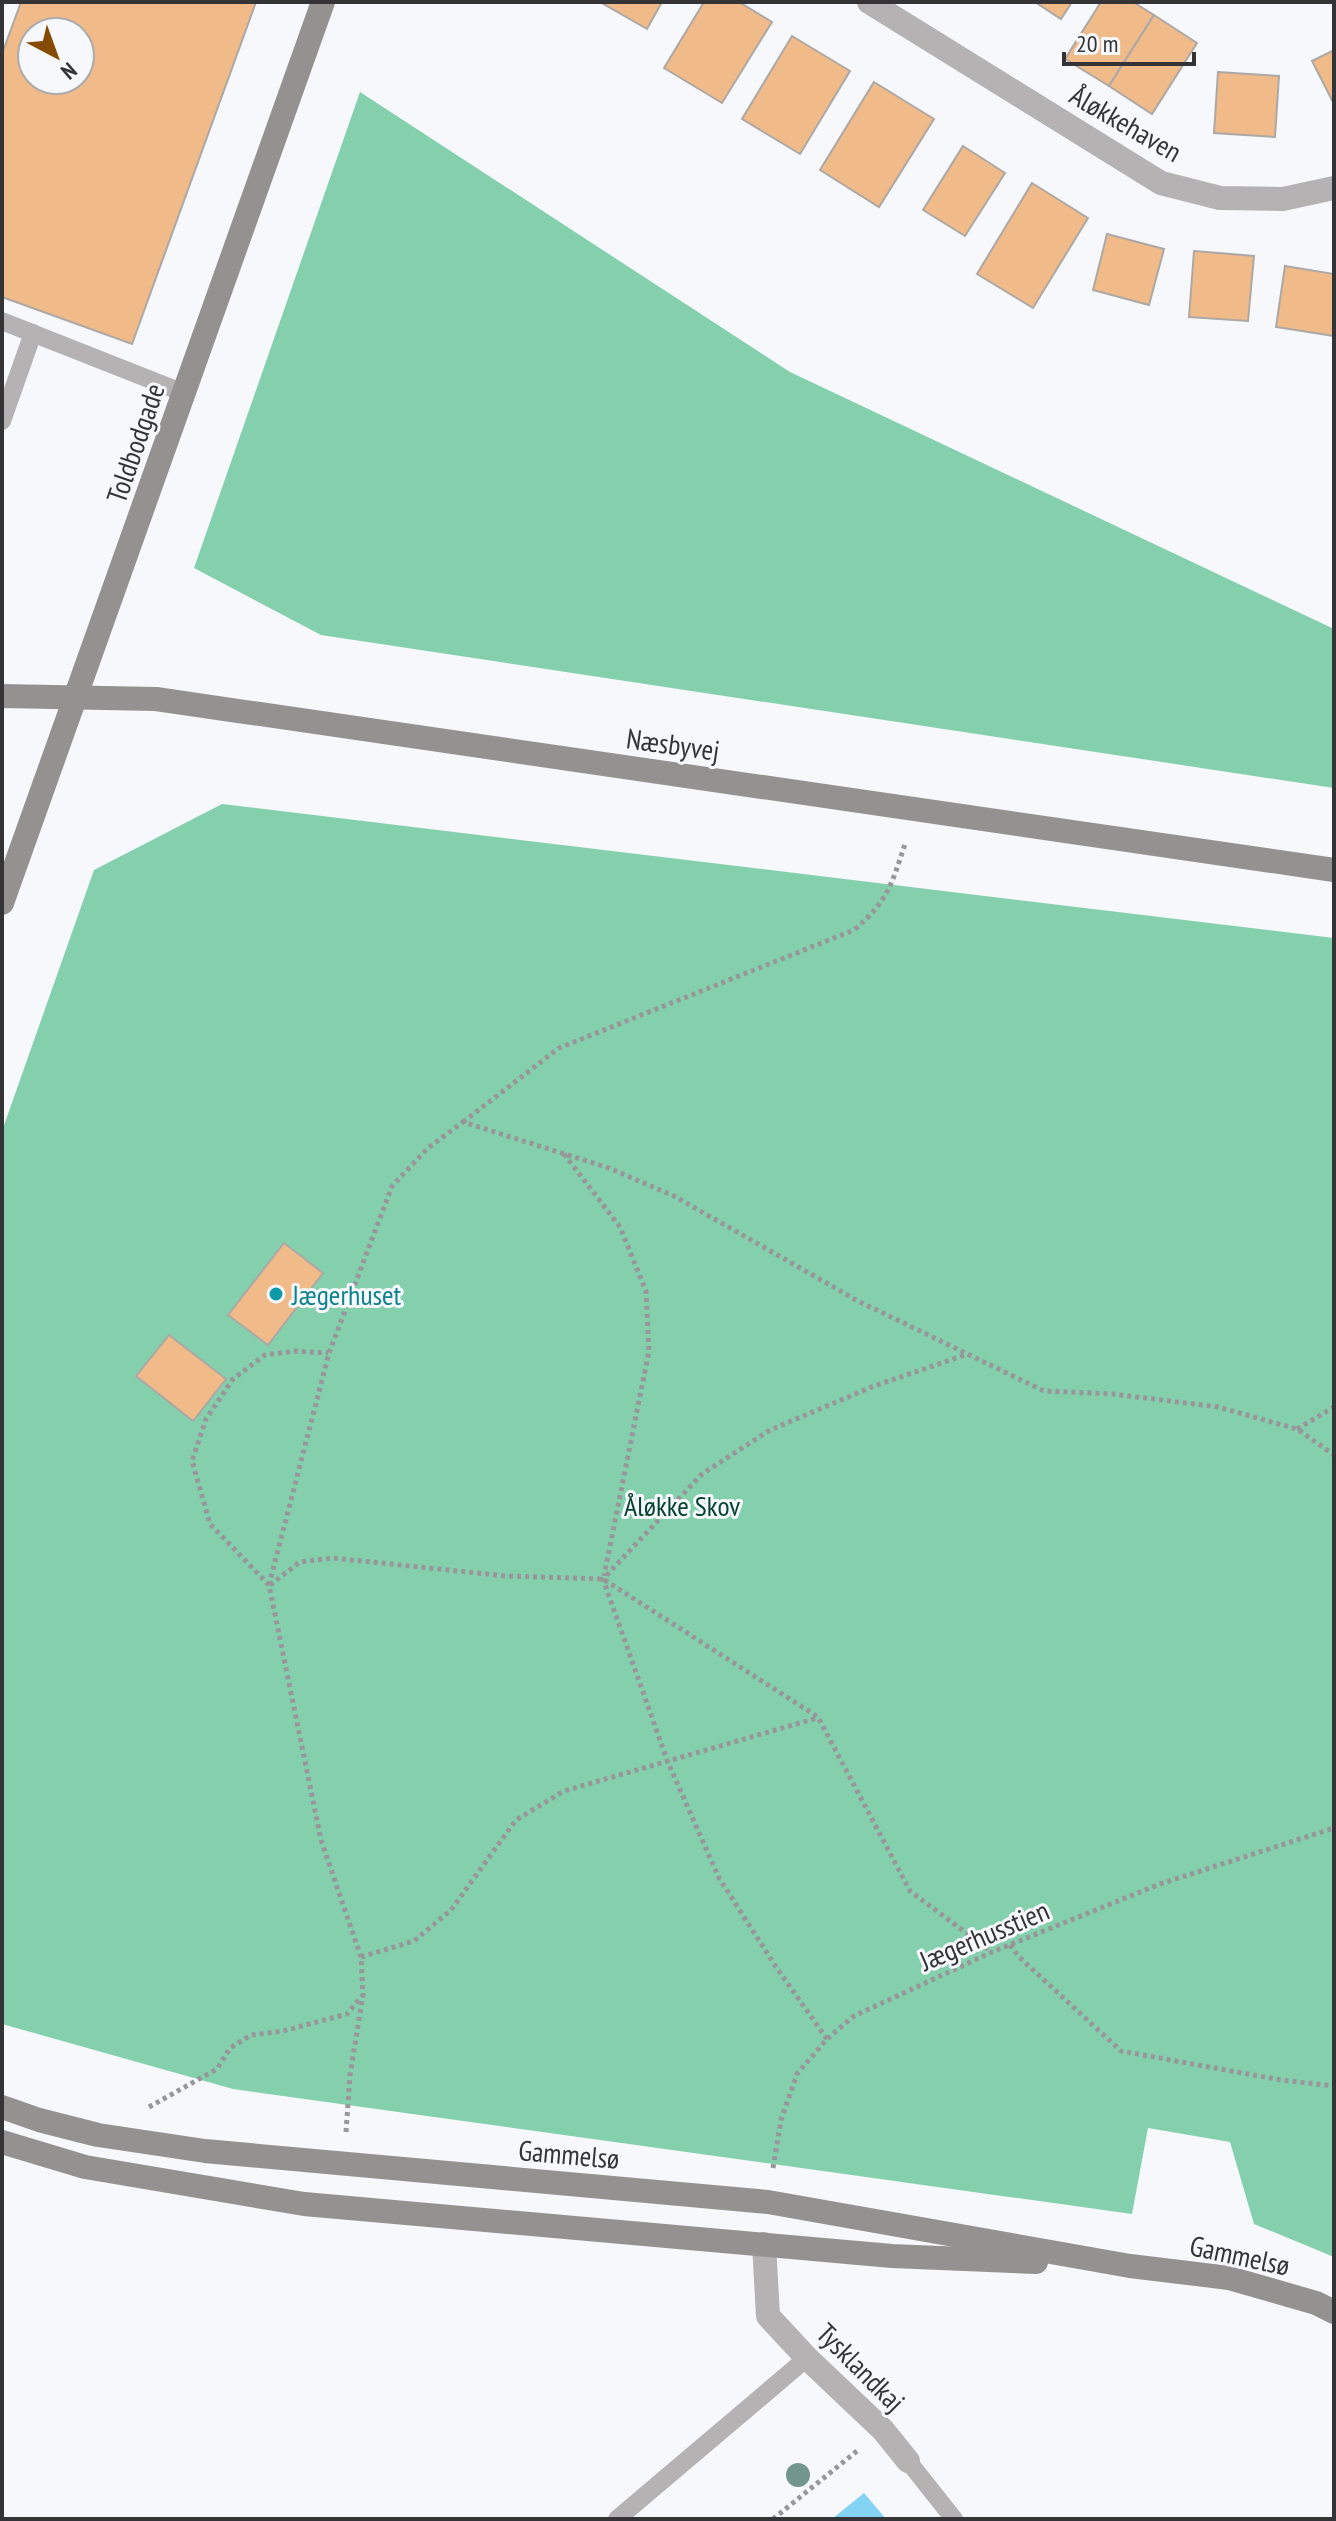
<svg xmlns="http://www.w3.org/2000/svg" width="1336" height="2521" font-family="'PT Sans Narrow',sans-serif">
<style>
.forest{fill:#85d0ac}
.water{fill:#84d2f4}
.building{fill:#f1ba89;stroke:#aca8a6;stroke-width:2;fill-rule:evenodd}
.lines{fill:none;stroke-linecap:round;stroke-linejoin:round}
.path{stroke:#97979a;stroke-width:5;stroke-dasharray:4 4;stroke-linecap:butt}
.lane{stroke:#b4b2b3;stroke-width:18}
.street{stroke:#b4b2b3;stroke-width:24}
.secondary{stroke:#949191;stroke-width:24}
.tree{fill:#72968b}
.culture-dot{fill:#0f9aa8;stroke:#f7f8fc;stroke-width:3}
.labels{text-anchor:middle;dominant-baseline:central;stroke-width:6;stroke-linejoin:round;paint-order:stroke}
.street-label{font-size:28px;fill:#343436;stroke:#f7f8fc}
.culture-label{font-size:28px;fill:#0d838f;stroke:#f7f8fc;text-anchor:start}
.park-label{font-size:28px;fill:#05452e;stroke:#f7f8fc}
</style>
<rect width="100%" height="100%" fill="#f7f8fc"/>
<g class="forest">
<path d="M360,92L790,372L1334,629V788L321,635L194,568Z"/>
<path d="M222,804L1334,938V2257L1254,2224L1230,2142L1148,2128L1132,2214L233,2089L2,2024V1131L94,870Z"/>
</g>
<path class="water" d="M864,2493L886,2519H832Z"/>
<g class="building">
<path d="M21,2H256L132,344L2,297V54ZM32,32H80V80H32Z"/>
<path d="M600,2H662L647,29Z"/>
<path d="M704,2H739L772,22L722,103L664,68Z"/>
<path d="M1035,2H1072L1061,19Z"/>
<path d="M1101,2H1133L1154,15L1109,86L1065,59Z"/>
<path d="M1154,15L1197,43L1152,114L1109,86Z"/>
<path d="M792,36L850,71L800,154L742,119Z"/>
<path d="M1334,50V104L1312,61Z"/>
<path d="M1218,72L1279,76L1275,137L1214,133Z"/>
<path d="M874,82L934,119L879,207L820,170Z"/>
<path d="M963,146L1005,173L965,236L923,210Z"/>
<path d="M1032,183L1088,218L1033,308L977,274Z"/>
<path d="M1107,234L1164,249L1149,305L1093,290Z"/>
<path d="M1194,251L1254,256L1248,321L1189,317Z"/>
<path d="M1285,266L1334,274V336L1276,327Z"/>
<path d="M284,1243L323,1273L268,1345L228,1315Z"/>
<path d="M169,1335L226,1379L193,1421L136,1376Z"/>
</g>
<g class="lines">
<g class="path">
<path d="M463,1122L559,1048L854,930C889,900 892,883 906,841"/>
<path d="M564,1154L620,1227L646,1291L649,1351L604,1576"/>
<path d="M1297,1429L1334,1407"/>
<path d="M269,1585L210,1524L192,1461L206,1419L233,1379L265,1355L295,1351L328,1353"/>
<path d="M270,1585L300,1562L333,1558L506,1576L603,1579L818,1717L910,1891L992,1952"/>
<path d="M1010,1945L1019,1957L1121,2051L1281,2080L1334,2086"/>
<path d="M361,1957L414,1941L451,1910L516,1820L564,1791L817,1718"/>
<path d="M827,2039L776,1967L719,1878L667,1760L603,1579L702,1474L770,1430L874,1386L965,1355"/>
<path d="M149,2107L217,2069L230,2048L251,2035L283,2031L347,2014L362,1996"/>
<path d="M346,2132L350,2075L363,1995L361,1957L321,1840L269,1585L329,1353L392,1186L428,1148L463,1122L609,1168L674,1196L858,1301L1044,1391L1114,1394L1218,1407L1297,1429L1334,1455"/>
<path d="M773,2168L781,2120L797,2074L827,2039L854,2016L992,1952L1160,1884L1334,1828"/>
<path d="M773,2519L857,2451"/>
</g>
<g class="lane">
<path d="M2,321L184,393"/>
<path d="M2,421L33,333"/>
<path d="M908,2461L954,2519"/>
<path d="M617,2519L807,2358"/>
</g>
<g class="street">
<path d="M869,2L1161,183L1220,198L1283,199L1334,188"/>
<path d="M764,2244L768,2316L807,2358L883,2430L908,2461"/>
</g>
<g class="secondary">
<path d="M2,696L156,699L1334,870"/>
<path d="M2,903L323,2"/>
<path d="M2,2107L39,2120L98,2135L205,2151L768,2202L1130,2266L1229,2278L1316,2303L1334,2312"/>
<path d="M2,2142L85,2167L304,2204L892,2256L1036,2262"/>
</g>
</g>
<circle class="tree" cx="798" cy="2475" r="12"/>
<circle class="culture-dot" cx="276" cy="1294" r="8"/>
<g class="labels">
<g class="street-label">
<text transform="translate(1126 123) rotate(30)">Åløkkehaven</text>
<text transform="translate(135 443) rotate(-71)">Toldbodgade</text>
<text transform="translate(673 744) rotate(8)">Næsbyvej</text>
<text transform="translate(984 1935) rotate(-23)">Jægerhusstien</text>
<text transform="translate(569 2154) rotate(5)">Gammelsø</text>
<text transform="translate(1240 2255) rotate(12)">Gammelsø</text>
<text transform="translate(861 2367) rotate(45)">Tysklandkaj</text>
</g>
<g class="culture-label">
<text x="292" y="1294">Jægerhuset</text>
</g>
<g class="park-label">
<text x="682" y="1505">Åløkke Skov</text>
</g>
</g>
<rect width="1336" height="2521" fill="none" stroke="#343436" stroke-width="8"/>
<g transform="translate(56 56) rotate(139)"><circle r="38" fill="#f7f8fc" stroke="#a9aaad" stroke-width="2"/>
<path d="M0-6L14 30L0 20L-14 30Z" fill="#854b01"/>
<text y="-12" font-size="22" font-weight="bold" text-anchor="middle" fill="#343436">N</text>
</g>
<path d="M1064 52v12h130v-12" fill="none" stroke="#343436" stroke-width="4"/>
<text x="1076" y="52" font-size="24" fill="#343436" stroke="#f7f8fc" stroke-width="6" paint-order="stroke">20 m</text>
</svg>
